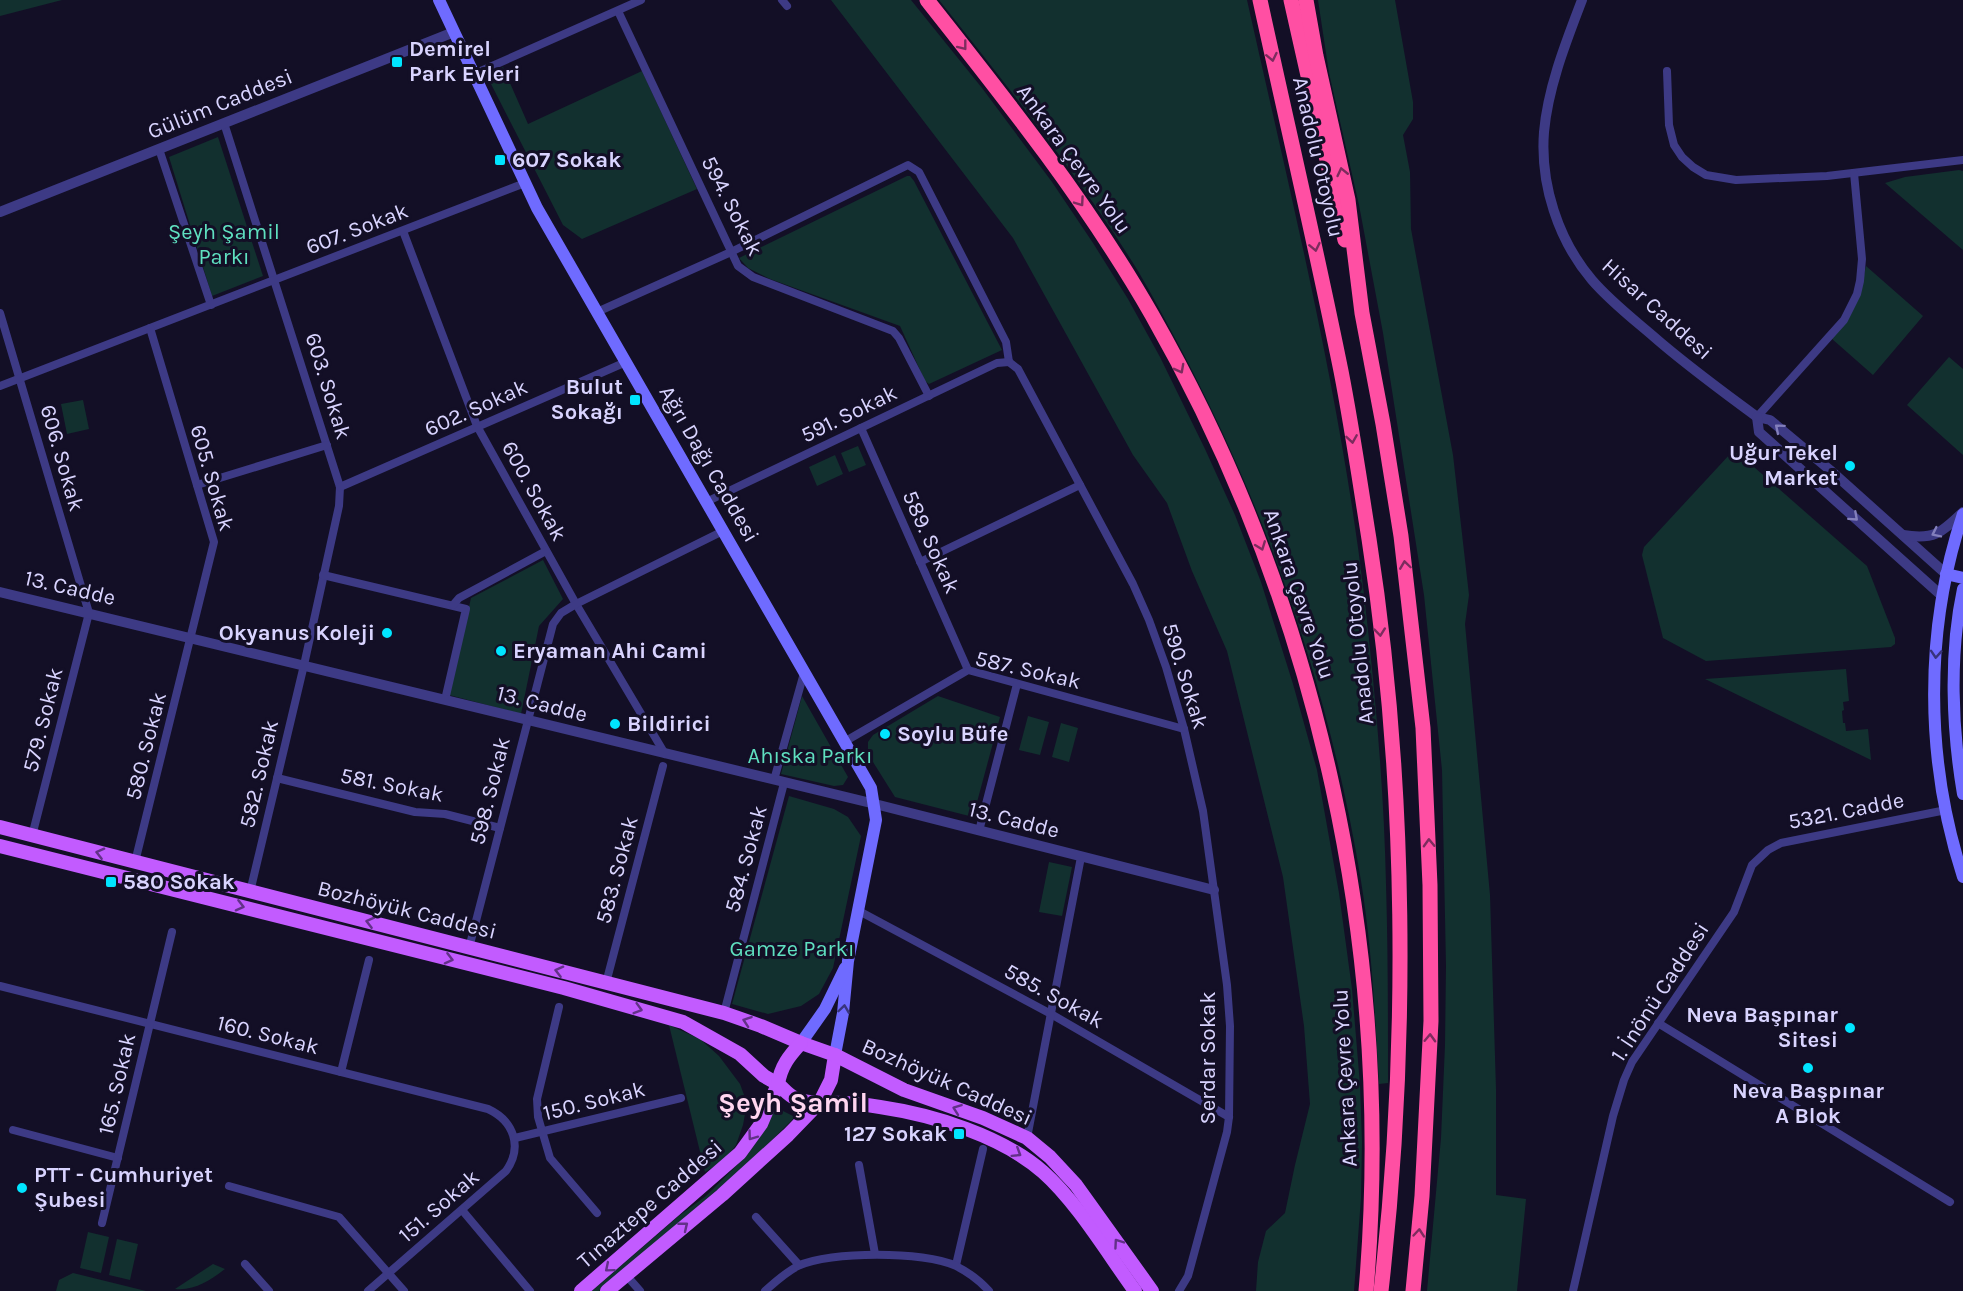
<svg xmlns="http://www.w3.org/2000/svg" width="1963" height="1291" font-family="Karla,sans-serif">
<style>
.green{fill:#12302f}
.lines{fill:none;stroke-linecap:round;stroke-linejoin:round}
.minor{stroke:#3d3a85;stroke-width:8}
.tertiary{stroke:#3d3a85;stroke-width:10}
.secondary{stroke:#6f6bff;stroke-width:12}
.primary{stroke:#c25bff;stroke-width:14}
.motorway{stroke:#ff4fa3;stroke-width:15}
.oneway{stroke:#7d2c5e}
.oneway2{stroke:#837fbc}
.oneway3{stroke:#38347d}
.oneway4{stroke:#623188}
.poi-dot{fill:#00e5ff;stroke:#130f26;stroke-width:2}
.labels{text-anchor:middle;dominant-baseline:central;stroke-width:6;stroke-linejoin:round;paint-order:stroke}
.poi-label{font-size:22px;font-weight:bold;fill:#d9d4ff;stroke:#130f26;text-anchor:start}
.street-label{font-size:22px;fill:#d9d4ff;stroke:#130f26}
.park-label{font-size:22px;fill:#5fe0c0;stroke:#130f26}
.district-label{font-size:28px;font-weight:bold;fill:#ffd6f0;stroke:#130f26}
</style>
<rect width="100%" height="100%" fill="#130f26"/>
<g class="green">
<path d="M0,0H62L0,16Z"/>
<path d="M831,0H911L982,88L1052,182L1093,243L1128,299L1160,357L1205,449L1235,515L1261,582L1293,684L1317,770L1339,893L1352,989L1360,1085L1362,1142L1361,1198L1354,1291H1256L1258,1262L1266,1231L1285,1213L1295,1165L1310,1104L1304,1026L1283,877L1227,651L1192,571L1167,503L1133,455L1013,238Z"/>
<path d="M939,0H1247C1291,197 1340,393 1364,594C1375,690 1384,788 1386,884C1388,950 1388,1017 1388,1083L1379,1084C1375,1016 1372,948 1361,881C1331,697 1271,520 1184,355C1169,327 1154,298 1138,271C1079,176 1009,88 939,0Z"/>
<path d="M1318,0H1395L1413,102V119L1403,135L1410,172L1411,229L1453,455L1469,595L1465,624L1490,895L1496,1089V1195L1526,1199L1517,1291H1427L1441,1138L1445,1045L1446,966L1442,770L1424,595L1383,333L1359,205L1329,73Z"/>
<path d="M503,67L528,124L642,71L697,189L582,239L563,225L490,82V77L493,73Z"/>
<path d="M218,137L263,276L212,296L169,157Z"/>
<path d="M1959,170L1963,171V250L1885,183L1905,177Z"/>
<path d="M907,176H910L914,181L1002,350L929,384L925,381L900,326L770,279L748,268L739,258Z"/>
<path d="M1866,266L1923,316L1873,375L1831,338L1861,288Z"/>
<path d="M1949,357L1963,369V455L1907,405Z"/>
<path d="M83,400L89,429L67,434L61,404Z"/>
<path d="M858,446L866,465L849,472L841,453Z"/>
<path d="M1731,453H1738L1867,566L1895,638V644L1891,647L1706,661L1663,638L1642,555L1644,547Z"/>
<path d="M835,455L843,474L817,486L809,467Z"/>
<path d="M543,560L563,599L539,626L521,714L449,695L471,598Z"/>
<path d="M1846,669L1849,701L1843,702L1844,710L1842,711L1843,723H1845L1846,731L1868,729L1871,760L1705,679Z"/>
<path d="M802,696L848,777L843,785L834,786L781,774Z"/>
<path d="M938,696L1000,717L973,817L895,797L868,754V742L873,735Z"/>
<path d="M1028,716L1049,722L1040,755L1019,750Z"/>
<path d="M1061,723L1078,728L1069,762L1052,757Z"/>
<path d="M789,796L834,809L848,817L861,836L833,968L819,994L801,1006L768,1014L732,1004Z"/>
<path d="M1049,862L1072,867L1062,916L1039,912Z"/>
<path d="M669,1025L700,1039L719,1056L740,1084L747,1103L743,1125L736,1145L724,1161L705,1172Z"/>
<path d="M775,1107L795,1117L752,1160L599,1291H592L680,1215L706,1196L746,1156L759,1139Z"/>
<path d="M88,1232L109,1237L101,1273L80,1268Z"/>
<path d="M117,1239L138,1244L130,1280L109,1275Z"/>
<path d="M213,1264L225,1269C210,1280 195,1291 175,1289Z"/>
<path d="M73,1273L146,1291H56L59,1280Z"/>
</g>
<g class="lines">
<g class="minor">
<path d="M782,0L787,6"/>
<path d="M618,11L738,266L753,277L893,331L899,338L929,396"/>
<path d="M1667,71L1669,125L1674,145L1682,157L1693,167L1706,175L1736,180L1827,176L1963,160"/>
<path d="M474,74L641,0"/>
<path d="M224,123L340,487L339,506L304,665L250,892"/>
<path d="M159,149L211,305"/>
<path d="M403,231L477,426L576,604L665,754"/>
<path d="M597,312L731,252L908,165L919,172L1006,342L1009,362"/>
<path d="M0,313L89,613L32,836"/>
<path d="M1009,362L1018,369L1133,584L1149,620L1166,667L1184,729L1203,811L1227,985L1230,1026L1229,1117L1227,1132L1188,1276L1179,1291"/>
<path d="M0,386L525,183"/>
<path d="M1757,417L1844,320L1857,294L1860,281L1862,259L1854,173"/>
<path d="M861,428L968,670"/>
<path d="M197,485L327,445"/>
<path d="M340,487L626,362"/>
<path d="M706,502L997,363L1009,362"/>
<path d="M920,562L1080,485"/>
<path d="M323,575L466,609L445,700"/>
<path d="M453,605L459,598L546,551"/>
<path d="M844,742L968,670L1184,729"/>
<path d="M277,778L415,812L445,814L500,828"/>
<path d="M774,780L804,673"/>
<path d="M979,831L1017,684"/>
<path d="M135,862L214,542L150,328"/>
<path d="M859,911L1051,1014L1229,1117"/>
<path d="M469,948L553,624L561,613L576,604L723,531"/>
<path d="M606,983L663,766"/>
<path d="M0,986L488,1109C514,1121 523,1147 506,1171L368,1291"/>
<path d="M559,1007L537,1099L538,1117L550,1158L597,1213"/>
<path d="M724,1013L784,783"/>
<path d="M1658,1023L1950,1202"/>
<path d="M341,1072L369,960"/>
<path d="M13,1130L118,1158"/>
<path d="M515,1138L681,1098"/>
<path d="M1027,1138L1081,857"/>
<path d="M859,1165L875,1254"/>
<path d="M229,1186L339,1217L404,1291"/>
<path d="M462,1210L530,1291"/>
<path d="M756,1217L799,1265"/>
<path d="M102,1223L172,932"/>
<path d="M245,1264L269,1291"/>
<path d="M956,1265L983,1149"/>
<path d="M626,1275L640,1291"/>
<path d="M765,1291C775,1282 786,1272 798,1266C830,1251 924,1251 956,1266C968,1272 980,1281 989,1291"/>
<path d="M1573,1291L1613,1116L1624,1080L1632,1062L1734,912L1752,865L1768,850L1781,843L1946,810"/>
</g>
<g class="tertiary">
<path d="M1582,0C1566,42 1548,87 1544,132C1540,184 1558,240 1592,280C1610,301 1632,318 1653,336C1686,365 1722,391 1757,417L1770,420L1830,470L1946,574"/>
<path d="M0,212L454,32"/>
<path d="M1757,417L1759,432L1942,596"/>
<path d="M1903,535C1935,540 1941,533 1963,512"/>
<path d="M0,592L875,804L1214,890"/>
</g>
<g class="secondary">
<path d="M439,0L537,208L871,788L876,820L848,961L843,1013L835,1055"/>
<path d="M1963,514C1924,630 1925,760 1963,877"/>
<path d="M1946,574L1963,578"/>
<path d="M1963,589C1949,654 1952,729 1963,794"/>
<path d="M801,1043L825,1009L845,968"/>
</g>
<g class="primary">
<path d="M0,827L724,1013L761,1026L801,1043L835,1055L831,1080L820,1102L788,1135L722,1195L607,1291"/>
<path d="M0,846L564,988L683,1022L740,1054L764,1076L778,1084L761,1124L740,1153L581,1291"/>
<path d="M801,1043C789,1056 781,1066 778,1084C783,1088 788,1095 795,1098C809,1105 829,1102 844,1103C856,1103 868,1105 880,1107C934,1115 1002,1136 1043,1172C1077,1202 1108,1254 1135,1291"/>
<path d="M835,1055L904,1090L983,1118L1027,1138L1050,1157L1076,1185L1152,1291"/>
</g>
<g class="motorway">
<path d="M927,0C1007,101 1088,203 1152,315C1319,608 1395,954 1366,1291"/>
<path d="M1260,0C1287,124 1316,247 1341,371C1352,427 1360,483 1369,539C1407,783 1409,1046 1381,1291"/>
<path d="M1291,0L1345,240"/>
<path d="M1306,0L1316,56L1348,200L1362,313L1383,424L1401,536L1423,728L1430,885L1431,1021L1422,1196L1413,1291"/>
</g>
</g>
<defs><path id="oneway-chevron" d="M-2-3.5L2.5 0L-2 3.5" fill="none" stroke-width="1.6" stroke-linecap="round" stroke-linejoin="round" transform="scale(1.5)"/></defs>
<g class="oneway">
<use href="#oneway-chevron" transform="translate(963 46) rotate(52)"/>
<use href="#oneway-chevron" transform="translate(1272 57) rotate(78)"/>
<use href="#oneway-chevron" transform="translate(1342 172) rotate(-103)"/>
<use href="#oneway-chevron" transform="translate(1080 202) rotate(55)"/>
<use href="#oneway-chevron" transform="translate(1315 247) rotate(78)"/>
<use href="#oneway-chevron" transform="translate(1180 369) rotate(62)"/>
<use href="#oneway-chevron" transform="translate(1352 439) rotate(81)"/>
<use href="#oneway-chevron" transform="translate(1261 546) rotate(69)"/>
<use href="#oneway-chevron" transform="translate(1405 565) rotate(-98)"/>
<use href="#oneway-chevron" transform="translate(1380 632) rotate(84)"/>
<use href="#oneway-chevron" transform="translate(1429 843) rotate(-92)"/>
<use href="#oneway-chevron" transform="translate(1430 1038) rotate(-88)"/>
<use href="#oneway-chevron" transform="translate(1419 1233) rotate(-85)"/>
</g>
<g class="oneway2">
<use href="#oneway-chevron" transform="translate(1779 428) rotate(-140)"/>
<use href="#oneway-chevron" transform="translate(1854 517) rotate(42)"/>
<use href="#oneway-chevron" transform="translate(1936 533) rotate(154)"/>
</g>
<g class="oneway3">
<use href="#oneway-chevron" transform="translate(1936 654) rotate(94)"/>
<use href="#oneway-chevron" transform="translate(844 1009) rotate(-82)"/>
</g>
<g class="oneway4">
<use href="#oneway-chevron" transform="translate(100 853) rotate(-166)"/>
<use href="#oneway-chevron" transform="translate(240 906) rotate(14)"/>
<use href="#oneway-chevron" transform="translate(370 922) rotate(-166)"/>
<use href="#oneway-chevron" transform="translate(449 959) rotate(14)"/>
<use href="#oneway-chevron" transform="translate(559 971) rotate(-166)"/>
<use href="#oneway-chevron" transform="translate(638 1009) rotate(16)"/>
<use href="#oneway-chevron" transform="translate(747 1021) rotate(-161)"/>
<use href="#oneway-chevron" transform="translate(957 1109) rotate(-160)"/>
<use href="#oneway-chevron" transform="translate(752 1136) rotate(126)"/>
<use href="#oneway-chevron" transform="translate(1017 1153) rotate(32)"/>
<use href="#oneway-chevron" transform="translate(684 1226) rotate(-39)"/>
<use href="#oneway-chevron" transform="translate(1118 1243) rotate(-125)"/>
<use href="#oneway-chevron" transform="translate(609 1268) rotate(140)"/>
</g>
<g class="poi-dot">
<rect x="391" y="56" width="12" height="12" rx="3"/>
<rect x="494" y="154" width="12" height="12" rx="3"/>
<rect x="629" y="394" width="12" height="12" rx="3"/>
<circle cx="1850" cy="466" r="6"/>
<circle cx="387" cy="633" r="6"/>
<circle cx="501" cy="651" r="6"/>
<circle cx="615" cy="724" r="6"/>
<circle cx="885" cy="734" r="6"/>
<rect x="105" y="876" width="12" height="12" rx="3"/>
<circle cx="1850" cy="1028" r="6"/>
<circle cx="1808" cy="1068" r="6"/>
<rect x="953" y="1128" width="12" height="12" rx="3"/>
<circle cx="22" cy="1188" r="6"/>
</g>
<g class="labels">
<g class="poi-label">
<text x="409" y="49">Demirel<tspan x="409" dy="25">Park Evleri</tspan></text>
<text x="512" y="160">607 Sokak</text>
<text x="623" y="387" text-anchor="end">Bulut<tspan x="623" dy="25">Sokağı</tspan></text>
<text x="1838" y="453" text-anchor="end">Uğur Tekel<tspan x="1838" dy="25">Market</tspan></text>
<text x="375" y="633" text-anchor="end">Okyanus Koleji</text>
<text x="513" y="651">Eryaman Ahi Cami</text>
<text x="627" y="724">Bildirici</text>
<text x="897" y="734">Soylu Büfe</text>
<text x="123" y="882">580 Sokak</text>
<text x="1838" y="1015" text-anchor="end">Neva Başpınar<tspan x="1838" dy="25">Sitesi</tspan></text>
<text x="1808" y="1091" text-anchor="middle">Neva Başpınar<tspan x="1808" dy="25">A Blok</tspan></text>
<text x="947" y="1134" text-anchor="end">127 Sokak</text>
<text x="34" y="1175">PTT - Cumhuriyet<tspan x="34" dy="25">Şubesi</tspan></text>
</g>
<g class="street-label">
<text transform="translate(220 104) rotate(-22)">Gülüm Caddesi</text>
<text transform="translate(1318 157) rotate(77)">Anadolu Otoyolu</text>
<text transform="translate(1074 159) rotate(54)">Ankara Çevre Yolu</text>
<text transform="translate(732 206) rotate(63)">594. Sokak</text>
<text transform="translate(357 229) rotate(-21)">607. Sokak</text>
<text transform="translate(1657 309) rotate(42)">Hisar Caddesi</text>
<text transform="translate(328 386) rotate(73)">603. Sokak</text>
<text transform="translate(476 408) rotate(-24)">602. Sokak</text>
<text transform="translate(849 414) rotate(-26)">591. Sokak</text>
<text transform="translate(62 458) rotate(74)">606. Sokak</text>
<text transform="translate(709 464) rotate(60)">Ağrı Dağı Caddesi</text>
<text transform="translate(212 478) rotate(74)">605. Sokak</text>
<text transform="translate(534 491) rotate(61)">600. Sokak</text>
<text transform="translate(931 542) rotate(66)">589. Sokak</text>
<text transform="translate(70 588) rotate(13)">13. Cadde</text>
<text transform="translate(1299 594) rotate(71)">Ankara Çevre Yolu</text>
<text transform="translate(1358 643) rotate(-96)">Anadolu Otoyolu</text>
<text transform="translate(1028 670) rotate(13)">587. Sokak</text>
<text transform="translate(1185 676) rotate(73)">590. Sokak</text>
<text transform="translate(542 704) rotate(14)">13. Cadde</text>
<text transform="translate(43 720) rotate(-76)">579. Sokak</text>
<text transform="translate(146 746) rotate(-76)">580. Sokak</text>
<text transform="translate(259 774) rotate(-77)">582. Sokak</text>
<text transform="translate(392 785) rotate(11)">581. Sokak</text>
<text transform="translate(490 791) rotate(-76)">598. Sokak</text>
<text transform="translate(1846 811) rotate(-11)">5321. Cadde</text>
<text transform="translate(1014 820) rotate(14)">13. Cadde</text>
<text transform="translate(746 859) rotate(-75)">584. Sokak</text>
<text transform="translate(617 870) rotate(-75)">583. Sokak</text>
<text transform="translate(407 910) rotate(14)">Bozhöyük Caddesi</text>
<text transform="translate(1660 992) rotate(-57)">1. İnönü Caddesi</text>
<text transform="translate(1054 996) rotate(29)">585. Sokak</text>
<text transform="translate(268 1035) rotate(14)">160. Sokak</text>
<text transform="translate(1208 1058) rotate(-90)">Serdar Sokak</text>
<text transform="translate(1345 1078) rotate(-93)">Ankara Çevre Yolu</text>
<text transform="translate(947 1082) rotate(24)">Bozhöyük Caddesi</text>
<text transform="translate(117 1084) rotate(-77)">165. Sokak</text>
<text transform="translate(594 1101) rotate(-14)">150. Sokak</text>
<text transform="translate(650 1204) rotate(-41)">Tınaztepe Caddesi</text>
<text transform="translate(439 1206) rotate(-41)">151. Sokak</text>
</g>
<g class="park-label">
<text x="224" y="232">Şeyh Şamil<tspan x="224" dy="25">Parkı</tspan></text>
<text x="810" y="756">Ahıska Parkı</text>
<text x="792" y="949">Gamze Parkı</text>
</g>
<g class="district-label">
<text x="793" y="1102">Şeyh Şamil</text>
</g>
</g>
</svg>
